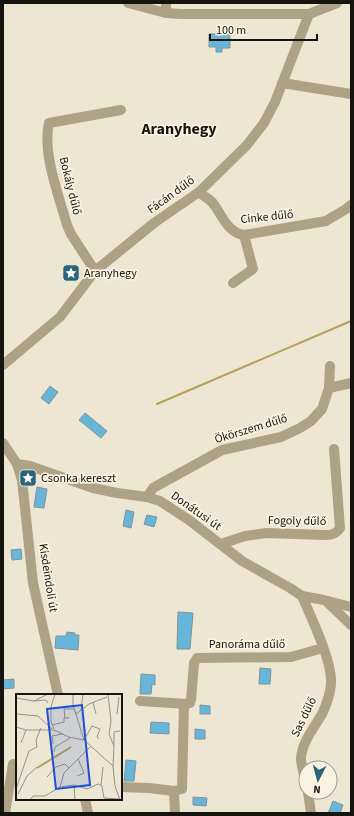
<svg xmlns="http://www.w3.org/2000/svg" width="354" height="816" font-family="'Source Sans 3',sans-serif">
<style>
.lines{fill:none;stroke-linecap:round;stroke-linejoin:round}
.stream{stroke:#b89e5a;stroke-width:2}
.building{fill:#67b6d9;stroke:#7f929b}
.minor{stroke:#ada285;stroke-width:10}
.labels{text-anchor:middle;dominant-baseline:central;stroke-width:3.5;stroke-linejoin:round;paint-order:stroke}
.street-label{font-size:12px;fill:#16140e;stroke:#faf3e1}
.poi-label{font-size:12px;fill:#16140e;stroke:#faf3e1;text-anchor:start}
.district-label{font-size:16px;font-weight:bold;fill:#16140e;stroke:#faf3e1}
.inset-river{fill:none;stroke:#b89e5a;stroke-width:2}
.inset-road{fill:none;stroke:#979284;stroke-width:1}
.view{fill:#1d4ed8;fill-opacity:0.15;stroke:#1d4ed8;stroke-width:2}
.inset-edge{fill:none;stroke:#16140e;stroke-width:2}
</style>
<rect width="100%" height="100%" fill="#ede6d3"/>
<g class="lines">
<path class="stream" d="M157,404L351,321"/>
</g>
<g class="building">
<path d="M209,34H230V48H222V52H216V47H209Z"/>
<path d="M50,386L58,392L49,404L41,398Z"/>
<path d="M85,413L107,431L101,438L79,420Z"/>
<path d="M37,487L47,489L44,508L34,507Z"/>
<path d="M126,510L134,512L131,528L123,526Z"/>
<path d="M147,515L157,517L154,527L144,524Z"/>
<path d="M21,549L22,559L12,560L11,550Z"/>
<path d="M178,612L193,613L190,649H177Z"/>
<path d="M67,632L75,633V635H79L78,650L55,648L56,636H66Z"/>
<path d="M260,668L271,669L270,684H259Z"/>
<path d="M141,674L155,675V685L152,684L151,694H140Z"/>
<path d="M14,679V688L3,689V680Z"/>
<path d="M200,705L210,706V714H200Z"/>
<path d="M151,722L169,723V734L150,733Z"/>
<path d="M195,729L205,730V739H195Z"/>
<path d="M126,760L136,761L134,781H124Z"/>
<path d="M193,797L207,798L206,806L193,805Z"/>
<path d="M333,801L343,805L340,813H328Z"/>
</g>
<g class="lines">
<g class="minor">
<path d="M128,3L166,13L180,14H309L337,3"/>
<path d="M166,13V3"/>
<path d="M282,83L351,94"/>
<path d="M199,192C203,196 208,198 212,202C222,214 227,233 244,235L326,221L346,209L351,205"/>
<path d="M95,271L71,234L67,225C59,196 42,153 49,123L121,110"/>
<path d="M233,283L253,269L244,235"/>
<path d="M3,365L60,317L95,271L154,223L199,192L247,145L264,123L275,102L309,14"/>
<path d="M329,388L351,383"/>
<path d="M3,443L17,464L30,466L93,488L117,493L147,497L160,501L189,520L242,561L290,588L302,596L324,600L351,607"/>
<path d="M17,464L22,480L33,583L58,695"/>
<path d="M147,497L153,488L222,450L281,437L300,428L311,421L322,409L329,388L330,366"/>
<path d="M221,544L245,536L266,533L325,535C332,535 336,534 340,528L334,449"/>
<path d="M302,596C311,617 332,661 331,682C331,692 326,706 322,714C314,728 302,742 301,758C301,765 304,775 306,782"/>
<path d="M326,601L351,625"/>
<path d="M140,701L187,704L190,703L191,700L194,663L197,658L291,657L323,648"/>
<path d="M121,787L149,788L174,791L182,789L184,704"/>
<path d="M174,791L175,813"/>
<path d="M308,792L311,813"/>
<path d="M85,799L88,813"/>
<path d="M5,813L13,764"/>
</g>
</g>
<defs>
<symbol id="sight-square" viewBox="-11 -11 22 22"><rect x="-9" y="-9" width="18" height="18" rx="4" fill="#29637c" stroke="#faf3e1"/><path d="M0-6L1.8-2.2L6-1.7L2.9 1.2L3.7 5.4L0 3.3L-3.7 5.4L-2.9 1.2L-6-1.7L-1.8-2.2Z" fill="#fff"/></symbol>
</defs>
<g fill-rule="evenodd">
<use href="#sight-square" x="61" y="263" width="20" height="20"/>
<use href="#sight-square" x="18" y="468" width="20" height="20"/>
</g>
<g class="labels">
<g class="street-label">
<text transform="translate(70 186) rotate(76)">Bokály dűlő</text>
<text transform="translate(171 195) rotate(-36)">Fácán dűlő</text>
<text transform="translate(267 217) rotate(-6)">Cinke dűlő</text>
<text transform="translate(251 429) rotate(-17)">Ökörszem dűlő</text>
<text transform="translate(196 511) rotate(35)">Donátusi út</text>
<text transform="translate(297 521) rotate(1)">Fogoly dűlő</text>
<text transform="translate(48 578) rotate(81)">Kisdeindoli út</text>
<text x="247" y="644">Panoráma dűlő</text>
<text transform="translate(304 717) rotate(-64)">Sas dűlő</text>
</g>
<g class="poi-label">
<text x="84" y="273">Aranyhegy</text>
<text x="41" y="478">Csonka kereszt</text>
</g>
<g class="district-label">
<text x="179" y="129">Aranyhegy</text>
</g>
</g>
<g transform="translate(16 694)">
<rect width="106" height="106" fill="#ede6d3"/>
<path class="inset-river" d="M21,74L55,53"/>
<path class="inset-road" d="M57,0V11L68,46M92,0L95,27L93,40L98,52L97,72M0,4L18,7L32,0M17,7L30,6L32,9M77,8L80,20M65,16L67,0M1,20L22,22L36,35M60,20L73,10L91,3M101,20L103,3M49,24L48,15H58M36,31L48,28V24H53M0,33L10,36H38L53,43L68,46L97,72L99,92L104,106M38,35L35,28V13L39,0M68,46L76,32L84,35L81,43L83,45M5,49L10,36M37,50L36,42L46,40M98,52V38L104,37M38,58L39,53L54,44M61,82L68,79L62,65M31,83L40,73L49,70L53,74M58,91L59,106M85,91L87,73M44,93L48,79L74,53M0,95L13,57L21,53L20,46L25,34M2,100L11,82L21,73M14,106L17,102H29L44,93L58,91L71,95L82,90L86,92L88,104L103,105"/>
<path class="view" d="M66,11L74,91L40,95L31,15Z"/>
<rect width="106" height="106" class="inset-edge"/>
</g>
<rect width="354" height="816" fill="none" stroke="#16140e" stroke-width="8"/>
<g transform="translate(318 780) rotate(186)"><circle r="19" fill="#faf3e1" stroke="#9f9a8d"/>
<path d="M0-3L7 15L0 10L-7 15Z" fill="#29637c"/>
<text y="-6" font-size="11" font-weight="bold" text-anchor="middle" fill="#16140e">N</text>
</g>
<path d="M210 34v6h107v-6" fill="none" stroke="#16140e" stroke-width="2"/>
<text x="216" y="34" font-size="12" fill="#16140e" stroke="#faf3e1" stroke-width="3" paint-order="stroke">100 m</text>
</svg>
